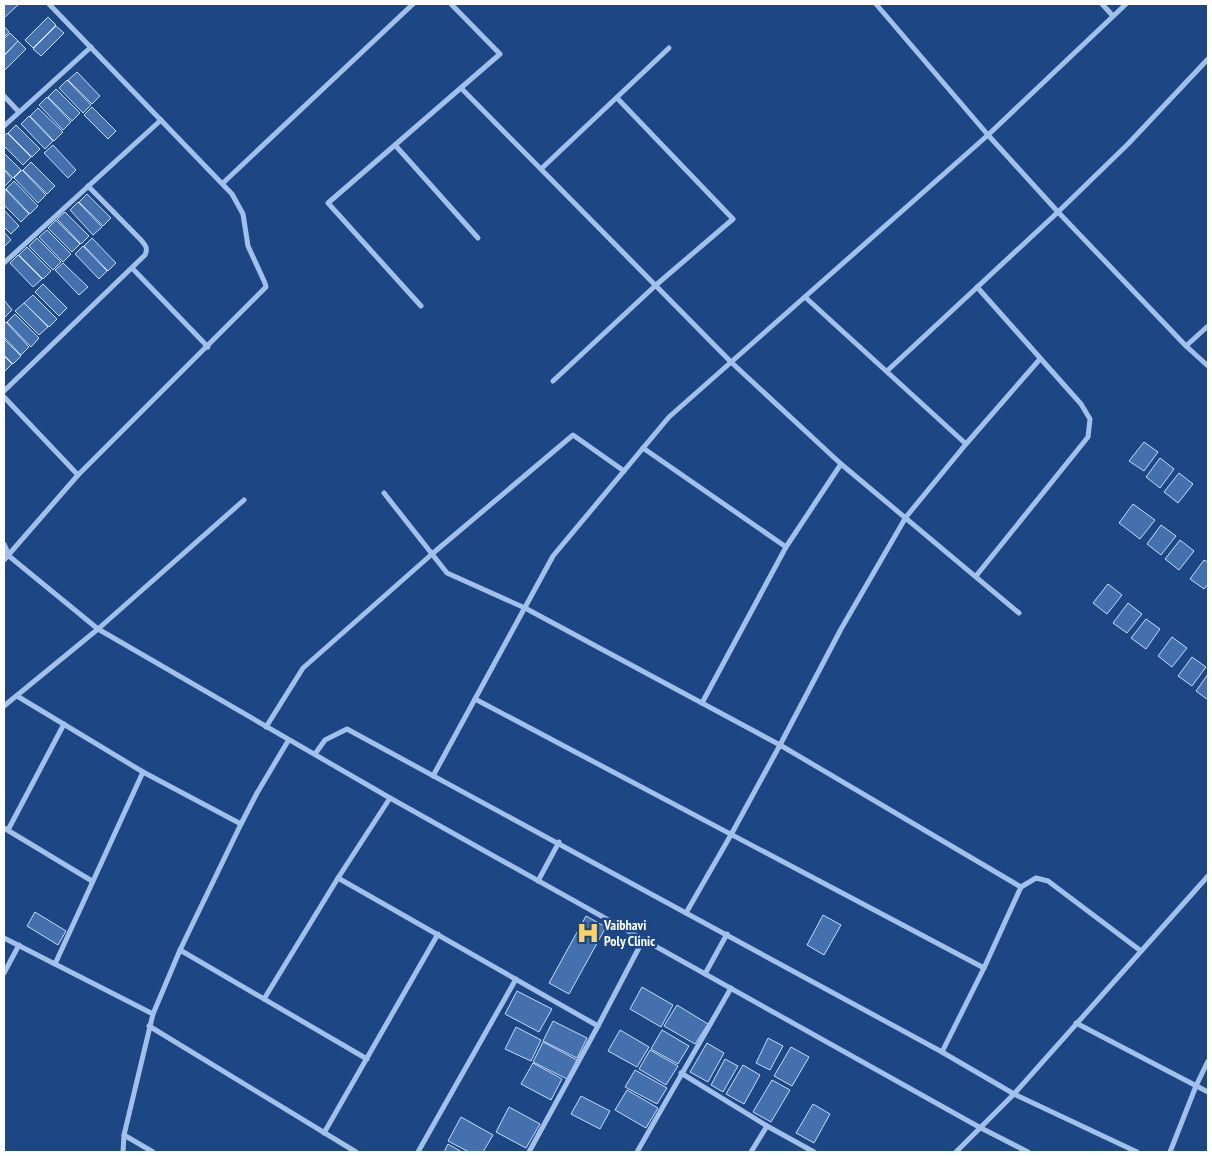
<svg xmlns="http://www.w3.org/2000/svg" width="1212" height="1156" font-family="'PT Sans Narrow',sans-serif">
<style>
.building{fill:#4470ad;stroke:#c7dcf8}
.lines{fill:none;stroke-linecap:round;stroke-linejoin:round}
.street{stroke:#a2c1ea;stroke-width:5}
.labels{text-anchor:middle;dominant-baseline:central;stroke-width:5;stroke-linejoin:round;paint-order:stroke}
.poi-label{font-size:14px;font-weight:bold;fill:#fff;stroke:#1c4684;text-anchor:start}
</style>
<rect width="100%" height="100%" fill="#1c4684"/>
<g class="building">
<path d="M4,4H19L4,18Z"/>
<path d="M48,17L56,25L33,48L25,40Z"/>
<path d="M4,26L9,32L4,37Z"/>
<path d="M56,26L64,33L41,56L33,49Z"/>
<path d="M10,33L18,41L4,55V39Z"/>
<path d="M18,41L26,49L4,71V56Z"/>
<path d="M77,72L100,96L92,104L68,80Z"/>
<path d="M67,80L91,105L83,113L59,88Z"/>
<path d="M56,89L80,113L72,121L48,97Z"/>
<path d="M47,97L71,122L63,130L39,105Z"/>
<path d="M92,107L116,131L108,139L84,115Z"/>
<path d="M38,108L63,132L54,141L30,116Z"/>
<path d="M29,116L53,141L45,149L21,124Z"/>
<path d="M16,125L40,149L32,157L8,133Z"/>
<path d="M7,133L31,157L23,165L4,146V136Z"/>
<path d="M53,145L76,170L68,178L44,153Z"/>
<path d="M4,153L21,170L13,178L4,169Z"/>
<path d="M31,162L55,186L47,194L23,170Z"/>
<path d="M4,170L12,179L4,187Z"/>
<path d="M22,170L46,195L38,203L14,178Z"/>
<path d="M14,181L38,206L30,214L6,189Z"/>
<path d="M5,189L29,214L21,222L4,205Z"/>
<path d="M87,194L111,218L103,226L79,202Z"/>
<path d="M78,202L102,227L93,235L70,210Z"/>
<path d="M4,210L19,226L11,234L4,227Z"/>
<path d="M65,212L89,236L81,244L57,219Z"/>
<path d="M56,220L80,244L72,252L48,228Z"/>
<path d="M47,230L71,254L63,262L39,237Z"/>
<path d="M4,232L11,240L4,247Z"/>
<path d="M37,238L61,262L53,270L29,246Z"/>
<path d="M92,238L116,263L108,271L84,246Z"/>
<path d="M83,246L107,271L99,279L75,254Z"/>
<path d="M27,247L51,271L43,279L19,255Z"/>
<path d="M18,255L42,279L33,287L10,263Z"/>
<path d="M63,263L88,287L79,295L55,270Z"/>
<path d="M43,284L67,308L59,316L35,292Z"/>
<path d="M33,295L57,319L49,327L24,303Z"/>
<path d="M4,300L12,310L4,318Z"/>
<path d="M24,303L48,327L39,335L15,311Z"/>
<path d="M15,314L39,338L31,347L7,322Z"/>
<path d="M6,322L29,347L21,355L4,337V324Z"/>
<path d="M4,339L21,356L13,364L4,355Z"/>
<path d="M4,356L12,364L4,372Z"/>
<path d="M1144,442L1158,452L1144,471L1129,461Z"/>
<path d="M1160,458L1174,469L1160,488L1146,477Z"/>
<path d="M1179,473L1193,484L1178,503L1164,492Z"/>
<path d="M1133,504L1155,520L1140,539L1119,523Z"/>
<path d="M1161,525L1176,536L1161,555L1147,544Z"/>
<path d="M1180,540L1194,551L1179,570L1165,559Z"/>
<path d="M1204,560L1208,562V584L1204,589L1190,579Z"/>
<path d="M1108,584L1122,595L1107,614L1093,603Z"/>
<path d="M1128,603L1142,614L1127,633L1113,623Z"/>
<path d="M1146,619L1160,629L1146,649L1131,638Z"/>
<path d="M1172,637L1187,648L1172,667L1158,656Z"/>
<path d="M1192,657L1206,667L1192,686L1178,676Z"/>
<path d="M1208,674V700L1196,691Z"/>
<path d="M35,912L66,931L58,945L27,926Z"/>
<path d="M823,915L841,925L824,955L807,945Z"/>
<path d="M586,916L606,927L569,994L549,983Z"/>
<path d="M642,987L673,1005L661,1027L630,1009Z"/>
<path d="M517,991L552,1009L539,1032L505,1014Z"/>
<path d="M677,1005L708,1024L695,1044L664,1026Z"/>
<path d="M553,1021L587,1038L577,1058L543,1041Z"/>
<path d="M516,1027L541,1040L531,1061L505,1049Z"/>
<path d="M620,1030L649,1047L637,1067L608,1051Z"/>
<path d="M662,1030L689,1046L678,1064L651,1049Z"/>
<path d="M768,1038L783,1046L770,1070L756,1063Z"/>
<path d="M543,1042L577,1060L567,1079L533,1062Z"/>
<path d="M707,1043L724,1053L708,1082L690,1072Z"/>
<path d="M791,1047L809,1057L792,1086L774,1076Z"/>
<path d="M650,1050L678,1066L666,1085L639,1069Z"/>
<path d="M725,1059L738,1066L723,1092L711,1085Z"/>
<path d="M533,1063L562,1079L551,1100L521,1084Z"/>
<path d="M743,1065L760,1075L744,1104L726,1094Z"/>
<path d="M635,1070L667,1088L657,1104L625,1087Z"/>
<path d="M772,1080L790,1090L771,1122L753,1112Z"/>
<path d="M627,1090L658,1108L646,1128L615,1110Z"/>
<path d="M581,1096L610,1111L600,1129L571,1114Z"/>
<path d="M813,1104L830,1114L814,1143L796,1133Z"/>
<path d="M509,1107L540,1124L526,1148L496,1132Z"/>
<path d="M461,1117L493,1135L483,1152H469L448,1141Z"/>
<path d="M448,1144L462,1152H444Z"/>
</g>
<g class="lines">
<g class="street">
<path d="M876,4L988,135L1058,212L1186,346L1208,366"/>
<path d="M1102,4L1113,16"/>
<path d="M461,88L731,362L841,464L1019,613"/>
<path d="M4,96L19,112"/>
<path d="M4,126L91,47"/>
<path d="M395,145L478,238"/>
<path d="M541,169L669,48"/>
<path d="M223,183L413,4"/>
<path d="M4,263L161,120"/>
<path d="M132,268L208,347"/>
<path d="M805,297L966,444"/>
<path d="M421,306L328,203L500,54L451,4"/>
<path d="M1186,346L1208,326"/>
<path d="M887,371L1058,212L1128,144L1208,59"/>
<path d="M553,381L656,285L733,219L617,98"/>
<path d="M4,391L145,255C148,248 146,246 141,240L88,186"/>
<path d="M4,397L78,475"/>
<path d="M643,448L786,547"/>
<path d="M384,493L447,573L525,608L780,745L841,629L906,517L966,444L1040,359"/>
<path d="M4,544L9,555"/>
<path d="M4,552L98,629L390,798"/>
<path d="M4,560L78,475L266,287L265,283L248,246L243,214L232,194L49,4"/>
<path d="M976,576L1088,437L1090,419L1081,404L977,287"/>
<path d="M17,696L143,772L55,964"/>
<path d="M475,699L984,968"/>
<path d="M702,703L786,547L841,464"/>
<path d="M4,706L98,629L244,500"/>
<path d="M266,727L303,668L432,554L573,435L624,471"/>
<path d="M315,754L325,740L347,729L942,1052L1014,1094L1137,1152"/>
<path d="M143,772L241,824"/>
<path d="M433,776L553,556L669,417L988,135L1126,4"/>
<path d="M4,828L92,881"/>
<path d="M8,830L64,724"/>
<path d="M338,878L598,1026"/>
<path d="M538,881L559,842"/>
<path d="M1021,887L1036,878L1048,881L1141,951"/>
<path d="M686,913L732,833L780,745L1021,887L984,968L942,1052"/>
<path d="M4,938L153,1014"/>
<path d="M180,950L367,1059"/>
<path d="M4,973L19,945"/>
<path d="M705,974L727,934"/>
<path d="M264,999L338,878L390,798L979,1127L1028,1152"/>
<path d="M1076,1023L1208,1092"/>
<path d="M149,1026L356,1152"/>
<path d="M681,1073L767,1126L814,1152"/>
<path d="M324,1133L438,934"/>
<path d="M124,1135L153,1152"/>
<path d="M123,1152L124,1135L153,1014L180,950L241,824L257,793L288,741"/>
<path d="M418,1152L516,979"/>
<path d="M529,1152L598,1026L643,940"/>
<path d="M637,1152L731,988"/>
<path d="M751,1152L767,1126"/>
<path d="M956,1152L1014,1094L1208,876"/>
<path d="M1170,1152L1196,1086L1208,1061"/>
</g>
</g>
<defs>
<symbol id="hospital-bare" viewBox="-9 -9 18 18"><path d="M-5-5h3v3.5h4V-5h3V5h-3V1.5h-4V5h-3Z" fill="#fbd360" stroke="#1c4684" stroke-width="2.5" paint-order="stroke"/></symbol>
</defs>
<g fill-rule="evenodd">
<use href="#hospital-bare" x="572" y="917" width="32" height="32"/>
</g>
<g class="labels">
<g class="poi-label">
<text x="604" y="925">Vaibhavi<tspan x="604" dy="16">Poly Clinic</tspan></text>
</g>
</g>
<rect width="1212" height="1156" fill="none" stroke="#ffffff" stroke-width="10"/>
</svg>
